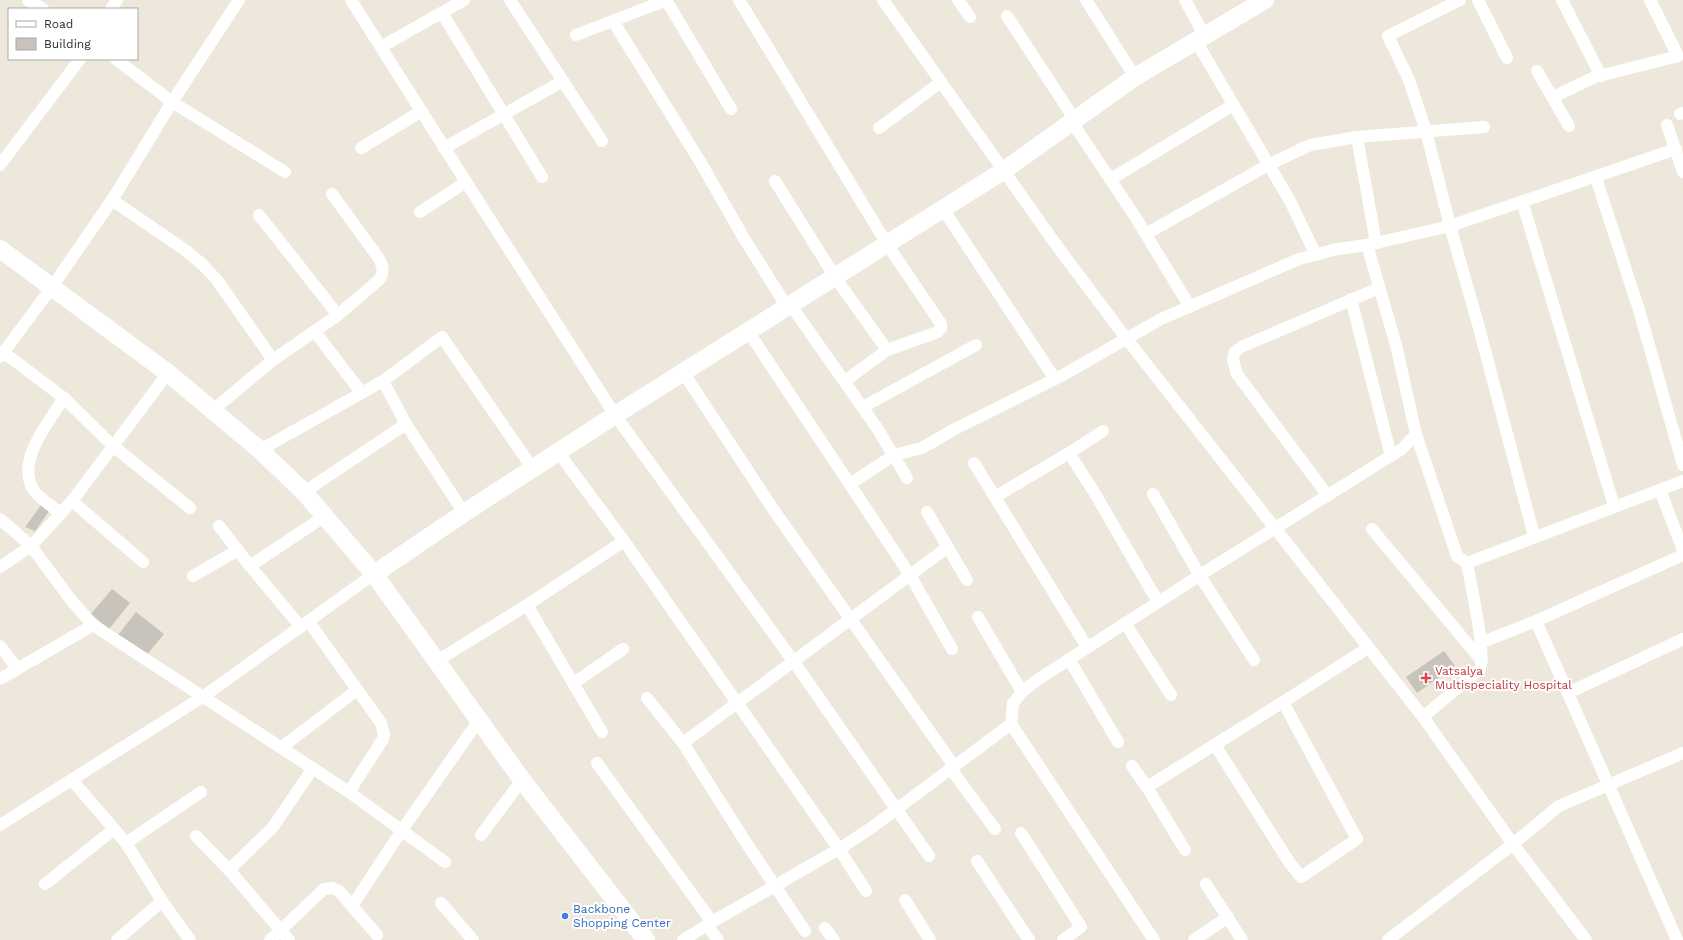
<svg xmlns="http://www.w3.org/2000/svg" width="1683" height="940" font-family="'Work Sans',sans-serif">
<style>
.building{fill:#c9c4bb}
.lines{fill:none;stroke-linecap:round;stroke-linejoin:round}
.street{stroke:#fff;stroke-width:12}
.secondary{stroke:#fff;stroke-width:18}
.health-dot{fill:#e0444e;stroke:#fff;stroke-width:1.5}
.shop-dot{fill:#3f7fe0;stroke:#fff;stroke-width:1.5}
.labels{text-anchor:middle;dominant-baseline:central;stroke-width:4;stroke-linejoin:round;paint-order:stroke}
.health-label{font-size:12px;fill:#be3a42;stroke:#fff;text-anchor:start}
.shop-label{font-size:12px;fill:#366cbe;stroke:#fff;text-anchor:start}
</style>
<rect width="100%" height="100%" fill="#eee7db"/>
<g class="building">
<path d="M42,504L50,510L35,531L25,527Z"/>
<path d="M112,589L130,603L109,629L91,614Z"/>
<path d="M136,612L164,634L145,657L118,635Z"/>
<path d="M1444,651L1455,666L1417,693L1406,677Z"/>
</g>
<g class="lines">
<g class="street">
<path d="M28,0L43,9"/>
<path d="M351,0L487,215L615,415L794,662L929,856"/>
<path d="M510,0L602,141"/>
<path d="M666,0L731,109"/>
<path d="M739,0L887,244L941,324V328L938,332L887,350L845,381"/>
<path d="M883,0L1057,246L1126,338L1423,717L1513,844L1586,940"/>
<path d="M958,0L970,17"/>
<path d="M1086,0L1135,77"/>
<path d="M1185,0L1204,35"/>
<path d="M1460,0L1388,36L1409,80L1426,131L1450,226L1478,324L1534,536"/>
<path d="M1478,0L1507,58"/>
<path d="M1562,0L1601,76"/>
<path d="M111,9L117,0"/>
<path d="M442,13L542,177"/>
<path d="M1007,16L1075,120"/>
<path d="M613,21L701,163L745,240L787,307"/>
<path d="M576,35L667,0"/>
<path d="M1196,41L1290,201L1316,255"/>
<path d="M381,47L464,0"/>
<path d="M116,59L172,102L285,172"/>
<path d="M1537,71L1569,126"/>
<path d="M1553,97L1595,77L1678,56L1650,0"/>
<path d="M1680,114L1683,113"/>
<path d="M1072,122L1136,218L1190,307"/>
<path d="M1667,125L1683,172"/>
<path d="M879,128L941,82"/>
<path d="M1357,137L1376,243"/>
<path d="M361,148L422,111"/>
<path d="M444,148L563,81"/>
<path d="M0,165L80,59"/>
<path d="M1596,178L1639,310L1683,465"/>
<path d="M1111,179L1233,105"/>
<path d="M775,181L835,277L887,350"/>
<path d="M112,200L185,250L202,264L217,280L273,360"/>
<path d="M1522,201L1614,506"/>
<path d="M943,209L1055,379"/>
<path d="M420,212L466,182"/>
<path d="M259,215L338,315"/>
<path d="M1146,234L1268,165L1310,145L1357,137L1484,127"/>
<path d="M1367,245L1396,345L1416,434L1457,556L1467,563C1471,587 1486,649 1480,669L1423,717"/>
<path d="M1351,299L1391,456"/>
<path d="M790,304L877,428L907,478"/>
<path d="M748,331L910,575L952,649"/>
<path d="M315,332L361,392"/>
<path d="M3,352L64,398L113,446L190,508"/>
<path d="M0,357L52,287L112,200L172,102L239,0"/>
<path d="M683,372L773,509L954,766"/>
<path d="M383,381L406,424L464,513"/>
<path d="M863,407L976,345"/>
<path d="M213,410L273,360L338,315L379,280C385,271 383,266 378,257L332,194"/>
<path d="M260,450L383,381L442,337L533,469"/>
<path d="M558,452L624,541L839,849L866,891"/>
<path d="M1069,453L1103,431"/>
<path d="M974,463L1087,647"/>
<path d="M850,484L894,455L922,448L953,430L1063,375L1161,319L1299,259L1337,249L1367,245L1450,226L1676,149"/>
<path d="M1660,490L1683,550"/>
<path d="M304,492L406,424"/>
<path d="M1153,494L1200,576L1254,660"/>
<path d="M1328,496L1237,374L1233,360L1234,353L1241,347L1379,288"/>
<path d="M995,497L1069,453L1094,492L1158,602"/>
<path d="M72,501L143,562"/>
<path d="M927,512L967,580"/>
<path d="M61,513C52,506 39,499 33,489C16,460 49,422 64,398"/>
<path d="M0,519L31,546L72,501L168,373"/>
<path d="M219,526L250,566L301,627"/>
<path d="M1372,529L1482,661"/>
<path d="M1467,563L1683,481"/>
<path d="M250,566L325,516"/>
<path d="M0,567L31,546L71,600L93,625L349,792L445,862"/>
<path d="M193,576L238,550"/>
<path d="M527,605L602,732"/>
<path d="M978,617L1022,692"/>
<path d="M1536,621L1677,940"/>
<path d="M309,622L381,723L384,734L383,739L349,792"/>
<path d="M1125,623L1171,695"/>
<path d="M1480,643L1536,621L1683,555"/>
<path d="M0,646L17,668"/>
<path d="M1069,659L1118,742"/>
<path d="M437,661L527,605L624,541"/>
<path d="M0,679L93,625"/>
<path d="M574,683L623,649"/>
<path d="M1568,693L1683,639"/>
<path d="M647,698L683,743L745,841L805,931"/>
<path d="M683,743L948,547"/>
<path d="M1215,745L1289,862L1301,877L1357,839L1283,702"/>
<path d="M282,747L357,690"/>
<path d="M597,763L712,922"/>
<path d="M1132,766L1148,789L1185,850"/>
<path d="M951,769L995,829"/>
<path d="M72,780L126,843L162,901L190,940"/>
<path d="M1147,787L1283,702L1368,648"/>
<path d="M0,825L204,696L374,574"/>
<path d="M1021,833L1081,927L1063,940"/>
<path d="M481,835L522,780"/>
<path d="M196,836L229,870L289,940"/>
<path d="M126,843L201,792"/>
<path d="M977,861L1029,940"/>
<path d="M229,870L273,827L313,768"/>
<path d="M45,884L113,830"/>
<path d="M1206,884L1242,940"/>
<path d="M905,900L930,940"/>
<path d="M441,903L473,940"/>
<path d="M352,906L402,830L479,720"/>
<path d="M707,925L718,940"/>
<path d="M825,928L834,940"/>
<path d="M117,940L162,901"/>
<path d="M270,940L324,889L332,888L339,891L377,935"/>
<path d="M683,940L712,922L839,849L871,828L1011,724"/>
<path d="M1154,940L1011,724L1013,703L1022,692L1037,680L1216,565L1402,449L1416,434"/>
<path d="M1194,940L1228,917"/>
<path d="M1388,940L1513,844L1559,806L1683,753"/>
</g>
<g class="secondary">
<path d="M0,249L168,373L260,450L304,492L374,574L522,780L646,940"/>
<path d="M374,574L464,513L615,415L1003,171L1135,77L1265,0"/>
</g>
</g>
<path class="health-dot" d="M1424 672h4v4h4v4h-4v4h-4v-4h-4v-4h4z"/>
<circle class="shop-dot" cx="565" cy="916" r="4"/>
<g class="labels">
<g class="health-label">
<text x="1435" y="671">Vatsalya<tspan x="1435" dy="14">Multispeciality Hospital</tspan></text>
</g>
<g class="shop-label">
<text x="573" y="909">Backbone<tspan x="573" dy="14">Shopping Center</tspan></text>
</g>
</g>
<rect x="8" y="8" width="130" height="52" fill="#ffffff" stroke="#aaaaaa"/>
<rect x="16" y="21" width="20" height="6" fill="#ffffff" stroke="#aaaaaa"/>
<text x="44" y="28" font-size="12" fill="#2a2a2a">Road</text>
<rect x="16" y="38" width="20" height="12" fill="#c9c4bb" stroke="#aaaaaa"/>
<text x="44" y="48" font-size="12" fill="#2a2a2a">Building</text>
</svg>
